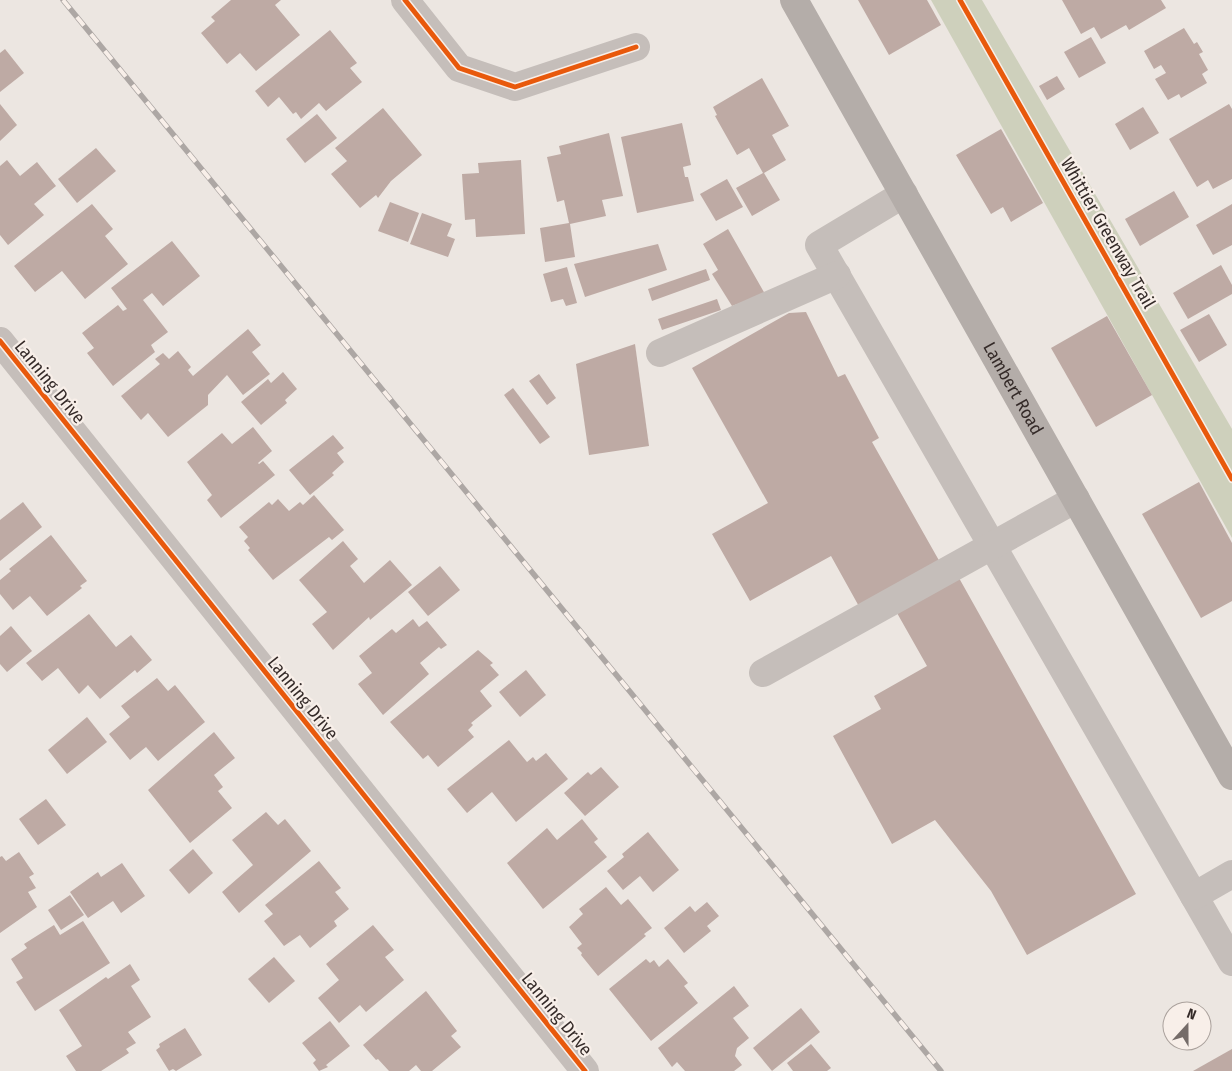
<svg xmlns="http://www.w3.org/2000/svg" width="1232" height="1071" font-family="'Fira Sans Condensed',sans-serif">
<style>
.green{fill:#ced0bc}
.building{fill:#beaaa4}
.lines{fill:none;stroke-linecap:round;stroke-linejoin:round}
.minor{stroke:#c5beba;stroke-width:28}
.major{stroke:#b4ada9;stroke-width:28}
.rail-casing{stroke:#ada7a4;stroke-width:5.5}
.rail{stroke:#f8efe9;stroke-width:4;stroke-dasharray:11;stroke-linecap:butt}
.cycleway-casing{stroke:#f8efe9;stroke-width:8}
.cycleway{stroke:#e8590c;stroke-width:5}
.labels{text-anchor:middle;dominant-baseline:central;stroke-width:4.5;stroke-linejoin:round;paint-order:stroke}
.street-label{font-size:18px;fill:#352b29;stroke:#f8efe9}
</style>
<rect width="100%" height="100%" fill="#ece6e1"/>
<path class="green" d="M931,0H982L1232,429V538Z"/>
<g class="building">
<path d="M231,0H281L275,5L300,35L256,71L240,53L227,64L201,33L215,21L211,17Z"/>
<path d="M858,0H927L941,25L889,55Z"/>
<path d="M1062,0H1161L1166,8L1129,30L1126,25L1101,39L1094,27L1081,34Z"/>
<path d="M1184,28L1194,44L1197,42L1203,52L1199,54L1208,70L1202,74L1207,83L1181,98L1179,94L1168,100L1155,79L1166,73L1161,65L1154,69L1144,51Z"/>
<path d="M330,30L357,63L350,68L362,82L326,111L319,103L301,119L296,112L293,114L279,97L268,107L255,91Z"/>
<path d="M1091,37L1106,63L1079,78L1064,52Z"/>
<path d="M5,49L24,73L0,92V53Z"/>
<path d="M1057,76L1065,89L1047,100L1039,86Z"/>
<path d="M762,78L789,126L772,135L786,160L764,173L780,200L752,216L736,188L763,173L749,148L737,155L715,116L717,115L713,107Z"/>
<path d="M0,104L17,125L0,141Z"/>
<path d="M1229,104L1232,109V179L1213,189L1208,180L1197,187L1169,139Z"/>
<path d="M1143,107L1159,133L1130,150L1115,124Z"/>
<path d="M383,108L422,155L391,181L378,198L376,195L360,208L331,174L347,161L335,148Z"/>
<path d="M317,114L337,138L305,163L286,139Z"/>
<path d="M682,123L691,165L683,167L685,177H688L694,201L637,213L621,137Z"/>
<path d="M1001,129L1043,203L1011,222L1003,207L991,214L956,155Z"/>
<path d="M609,133L623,196L602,200L606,216L570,224L575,257L545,262L540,228L569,223L564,200L557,202L547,157L561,154L559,146Z"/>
<path d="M96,148L116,171L77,203L58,179Z"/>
<path d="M7,160L20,176L37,162L56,186L34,204L44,215L8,245L0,235V166Z"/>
<path d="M521,160L525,234L476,237L475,219L465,220L462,174L479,173L478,163Z"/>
<path d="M727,179L743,207L716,221L700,194Z"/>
<path d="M1174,191L1189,217L1140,246L1125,219Z"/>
<path d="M390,202L419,213L408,242L378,231Z"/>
<path d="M92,204L113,229L105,236L128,264L85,299L62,271L35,292L14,266Z"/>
<path d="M1232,204V245L1213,255L1196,225Z"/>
<path d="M422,213L452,224L447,236L455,239L448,257L410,244Z"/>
<path d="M728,229L765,294L732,306L712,274L718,270L703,244Z"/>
<path d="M172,241L200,276L163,306L152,293L143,300L168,332L151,345L155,352L113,386L87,353L94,348L82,333L118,305L123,311L127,309L111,288Z"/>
<path d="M658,244L667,270L585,297L574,264Z"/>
<path d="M1221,265L1232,285V294L1188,319L1173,293Z"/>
<path d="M567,267L577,303L566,306L563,299L551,302L543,274Z"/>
<path d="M706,269L710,280L652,301L648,289Z"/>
<path d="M717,299L721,310L662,330L658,319Z"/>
<path d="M806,312L838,377L845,374L879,438L872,442L941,564L861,610L831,556L750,601L712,534L768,503L692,368L789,313Z"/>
<path d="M1209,314L1227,345L1199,362L1180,330Z"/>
<path d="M1107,316L1152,395L1096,427L1051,348Z"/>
<path d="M248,329L261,345L252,352L270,374L243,395L227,375L208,395V405L168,437L148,413L141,420L121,396L160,364L155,359L163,353L169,359L178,351L191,367L188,370L193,376Z"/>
<path d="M635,344L649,446L589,455L576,364Z"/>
<path d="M283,372L297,389L285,400L287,403L261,425L241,402L268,379L271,383Z"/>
<path d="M539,374L556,398L547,405L529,381Z"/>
<path d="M513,388L550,437L540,444L504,395Z"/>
<path d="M253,427L272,451L258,463L259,464L263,461L275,475L221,518L207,500L212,495L187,462L222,433L232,444Z"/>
<path d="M333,435L344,448L337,453L344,462L332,473L334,475L310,495L289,470Z"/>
<path d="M1199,482L1232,543V601L1201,618L1142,514Z"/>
<path d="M314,495L344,530L332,540L329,537L273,580L248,550L250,548L244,541L248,537L239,527L269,502L272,505L278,499L289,511L300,502L303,505Z"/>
<path d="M23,502L42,527L0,561V520Z"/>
<path d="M51,535L87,581L80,586L82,588L47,616L30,596L13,610L0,594V580L11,571L9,569Z"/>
<path d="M343,541L358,559L350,566L364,583L390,560L412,585L370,620L369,617L333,650L312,624L327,612L299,580Z"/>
<path d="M440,566L460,590L428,616L408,592Z"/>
<path d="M959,578L1136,894L1027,955L991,891L935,820L892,844L833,736L881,709L874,696L927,666L897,613Z"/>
<path d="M89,614L116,647L131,635L152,660L137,673L135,670L100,699L88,685L79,694L58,668L42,681L26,663Z"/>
<path d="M413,619L419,627L427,621L447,645L441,649L439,647L420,663L429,674L383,715L358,684L372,673L359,656L392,629L396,633Z"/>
<path d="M11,626L32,651L7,672L0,664V636Z"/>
<path d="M478,650L493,663L490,665L499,675L480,691L492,706L471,723L473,725L468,730L474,737L438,767L428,755L423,759L390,722Z"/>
<path d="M526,670L546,695L520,717L499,692Z"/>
<path d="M157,678L168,691L175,685L205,722L158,761L146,747L130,760L109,734L130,717L121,706Z"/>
<path d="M87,717L107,742L67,774L48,750Z"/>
<path d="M214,732L235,758L214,775L223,787L218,791L232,808L190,843L148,790Z"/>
<path d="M509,740L527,762L533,757L536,761L546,753L568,779L516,822L492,792L467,813L447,789Z"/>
<path d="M601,767L619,787L585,816L564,793L588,772L591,775Z"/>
<path d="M46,799L66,825L38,845L19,819Z"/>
<path d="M266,812L278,825L285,819L311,851L239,913L222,892L253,865L232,840Z"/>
<path d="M582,819L598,839L594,842L607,857L543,909L507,863L547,828L557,840Z"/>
<path d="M648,832L679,870L653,892L640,876L623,890L607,871L624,857L622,854Z"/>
<path d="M193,849L213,873L189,894L169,870Z"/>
<path d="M19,852L34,874L29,877L36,888L28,892L37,907L0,933V857L2,856L6,861Z"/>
<path d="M319,861L341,888L335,892L349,909L334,921L337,926L310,948L300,935L284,946L264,921L273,914L265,905Z"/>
<path d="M122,863L145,896L121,913L113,901L88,918L70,892L98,872L101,877Z"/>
<path d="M606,887L621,905L628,899L652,928L644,934L646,936L598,976L581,955L582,953L577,948L582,944L569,927L583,914L579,909Z"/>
<path d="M70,895L84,915L61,930L48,910Z"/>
<path d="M707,902L719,916L707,926L711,931L684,953L664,928L690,906L695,912Z"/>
<path d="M83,921L110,963L35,1011L16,982L23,978L11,959L27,948L24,944L54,925L60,935Z"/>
<path d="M373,925L394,950L385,957L404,980L366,1012L360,1005L339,1023L318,998L339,980L326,964Z"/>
<path d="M274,957L295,981L269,1003L248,979Z"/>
<path d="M646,959L650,963L654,960L659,967L668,959L688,983L684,986L698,1003L651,1041L609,989Z"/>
<path d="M130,964L140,980L131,986L151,1017L128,1032L136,1043L126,1049L129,1053L101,1071H76L66,1056L82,1046L59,1010L106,977L108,979Z"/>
<path d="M734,986L749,1006L733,1018L749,1038L737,1048L735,1056L742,1065L734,1071H685L677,1062L672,1067L658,1048Z"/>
<path d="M426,991L457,1031L451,1036L461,1047L432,1071H421L416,1065L409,1071H389L378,1059L376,1060L363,1045Z"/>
<path d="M801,1008L820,1032L772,1071L753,1048Z"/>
<path d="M330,1021L350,1046L326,1065L328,1067L319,1071L313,1063L316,1060L302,1043Z"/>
<path d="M185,1028L202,1055L176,1071L173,1069L169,1071L156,1050L160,1047L159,1044Z"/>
<path d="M811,1044L831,1068L827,1071H793L787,1063Z"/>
<path d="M1232,1049V1071H1193Z"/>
</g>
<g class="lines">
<g class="minor">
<path d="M405,0L459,68L515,87L636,47"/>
<path d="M904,194L819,245L1232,962"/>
<path d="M0,341L585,1071"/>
<path d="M660,353L837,275"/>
<path d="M763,673L1076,499"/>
<path d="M1194,896L1232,874"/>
</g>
<path class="major" id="s1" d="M794,0L1232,776"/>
<defs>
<path id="rail" d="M63,0L941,1071"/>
</defs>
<use href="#rail" class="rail-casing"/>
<use href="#rail" class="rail"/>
<defs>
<g id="cycleway">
<path d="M405,0L459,68L515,87L636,47"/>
<path d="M960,0L1232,479"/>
<path d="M0,341L585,1071"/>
</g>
</defs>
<use href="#cycleway" class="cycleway-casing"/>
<use href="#cycleway" class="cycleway"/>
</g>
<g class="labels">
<g class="street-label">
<text transform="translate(1108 233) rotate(60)">Whittier Greenway Trail</text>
<text transform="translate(50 382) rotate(51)">Lanning Drive</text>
<text stroke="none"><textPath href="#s1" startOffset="446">Lambert Road</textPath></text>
<text transform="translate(303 698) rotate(51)">Lanning Drive</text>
<text transform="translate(557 1014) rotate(51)">Lanning Drive</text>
</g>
</g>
<g transform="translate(1187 1026) rotate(21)"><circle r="24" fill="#f8efe9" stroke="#aaa19c"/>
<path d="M0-4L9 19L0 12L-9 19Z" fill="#756c69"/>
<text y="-8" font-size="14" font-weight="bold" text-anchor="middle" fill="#352b29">N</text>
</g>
</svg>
